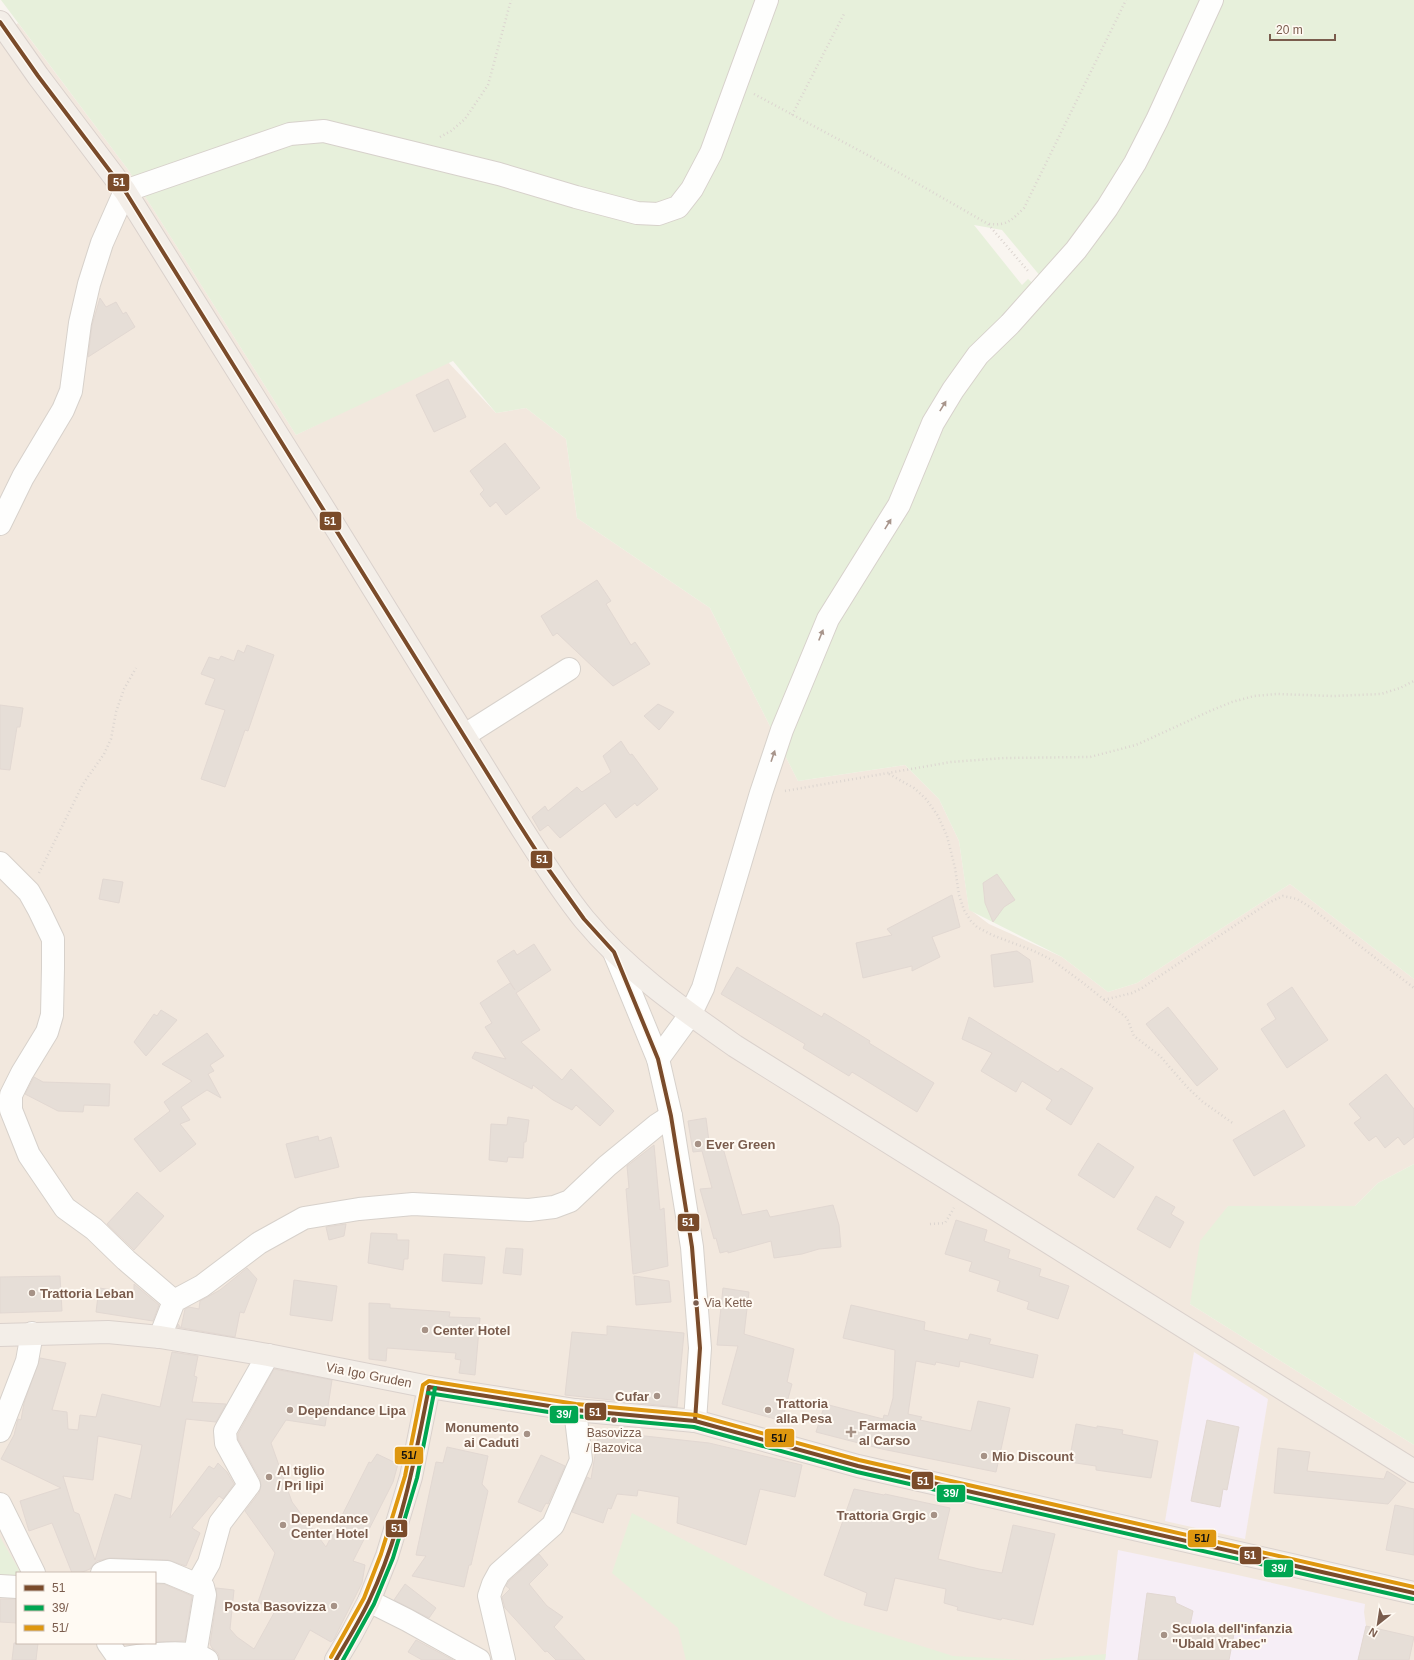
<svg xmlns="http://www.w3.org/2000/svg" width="1414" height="1660" font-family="Arial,sans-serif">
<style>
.residential{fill:#f2e8de;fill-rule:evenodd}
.education{fill:#f6eef6}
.green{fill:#e7f0db}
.building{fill:#e6ded7;stroke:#e2d8d2;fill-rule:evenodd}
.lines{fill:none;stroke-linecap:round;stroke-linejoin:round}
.minor-casing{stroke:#d7d1cb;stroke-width:24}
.major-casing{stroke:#dad1cc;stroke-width:24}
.path{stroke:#dcd5d0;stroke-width:2.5;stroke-dasharray:1 3;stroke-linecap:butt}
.minor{stroke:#fefefd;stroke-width:22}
.major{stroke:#f3eee8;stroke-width:22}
.bus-1-casing{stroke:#fffaf3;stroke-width:7}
.bus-2-casing{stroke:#fffaf3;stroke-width:7}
.bus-3-casing{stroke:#fffaf3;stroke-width:7}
.bus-1{stroke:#7a4b2a;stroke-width:4}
.bus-2{stroke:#00a651;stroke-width:4}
.bus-3{stroke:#de970f;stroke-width:4}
.oneway{fill:#a8958b}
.poi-dot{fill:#a69286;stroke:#fffaf3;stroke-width:1.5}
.bus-dot{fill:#7a5c4d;stroke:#fffaf3;stroke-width:1.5}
.labels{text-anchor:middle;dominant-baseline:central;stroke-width:4;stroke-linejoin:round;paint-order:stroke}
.bus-label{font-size:12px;fill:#7a5c4d;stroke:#fffaf3;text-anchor:start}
.poi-label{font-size:13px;font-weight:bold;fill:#7a5c4d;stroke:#fffaf3;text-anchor:start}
.street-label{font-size:13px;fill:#7a5c4d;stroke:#fffaf3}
.line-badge{stroke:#fffaf3;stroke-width:1.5}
.badge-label{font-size:11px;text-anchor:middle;font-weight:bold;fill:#fff}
.pale-badge-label{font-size:11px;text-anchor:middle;font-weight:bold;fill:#111}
</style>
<rect width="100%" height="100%" fill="#f9f5f0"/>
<path class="residential" d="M18,23L129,171L296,435L447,361L496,413L526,408L566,439L577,518L710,608L798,781L905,765L939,799L959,841L969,909L989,924L1062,957L1108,992L1137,983L1290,884L1414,979V1164L1378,1183L1355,1206H1228L1190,1304L1414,1445V1660H0V38ZM17,1573H155V1643H17Z"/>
<g class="education">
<path d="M1194,1352L1268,1399L1245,1539L1165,1521Z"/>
<path d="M1118,1550L1233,1574L1365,1604L1364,1612L1366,1626L1358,1660H1105Z"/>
</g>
<g class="green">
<path d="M1,0H1204L1160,99L1110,188L1041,277L1002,230L974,225L1022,285L1028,279L1048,297L1223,0H1414V979L1290,884L1137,983L1108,992L1062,957L969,910L959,841L939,799L905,765L798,781L710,608L577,518L566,439L526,408L496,413L453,361L296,435L129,171Z"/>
<path d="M1414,1164V1445L1190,1304L1200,1241L1228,1206H1355L1378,1183Z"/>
<path d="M632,1513L836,1619L953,1656L1026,1660H686L678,1628L612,1573Z"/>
<path d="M0,1537L18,1568L19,1573H17V1578L0,1581Z"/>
<path d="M1106,1654L1105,1660H1035Z"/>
</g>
<g class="building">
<path d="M100,298L106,307L116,302L123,314L126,312L135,327L88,357L92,325Z"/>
<path d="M448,379L466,417L434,432L416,395Z"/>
<path d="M505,443L540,488L506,515L496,502L490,507L480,494L484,490L470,471Z"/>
<path d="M597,580L611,601L606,604L631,645L635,642L650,664L613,686L557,633L553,636L541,616Z"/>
<path d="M247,645L274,655L248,731L245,730L225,787L201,779L225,710L205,704L215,679L201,674L209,657L219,660L221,656L234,661L238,650L244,653Z"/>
<path d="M658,704L674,712L659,730L644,716Z"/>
<path d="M0,705L23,708L20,727H17L10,770L0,769Z"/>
<path d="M621,741L630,755L632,754L658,789L637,806L635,803L616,818L605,803L560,838L548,825L540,831L532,817L545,806L548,811L577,787L582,792L611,772L603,756Z"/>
<path d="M997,874L1015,900L1004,907L993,922L985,903L983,883Z"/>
<path d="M103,879L123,882L119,903L99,899Z"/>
<path d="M952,895L960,927L932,937L940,957L912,971V966L863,978L856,943L892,935L887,929Z"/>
<path d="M534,944L551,970L516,993L540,1030L521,1042L562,1080L571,1069L614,1111L600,1126L576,1105L572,1110L553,1100L533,1085L532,1089L472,1058L475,1052L506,1059L485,1027L492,1023L480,1003L510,983L515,990L497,961L514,950L517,955Z"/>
<path d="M1017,951L1030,960L1033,982L994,987L991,955Z"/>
<path d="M737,967L822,1017L824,1013L870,1041L869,1043L934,1083L917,1112L852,1072L849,1076L803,1048L805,1044L721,994Z"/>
<path d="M1292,987L1328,1040L1287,1068L1261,1029L1276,1019L1267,1004Z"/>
<path d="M1168,1007L1218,1069L1197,1086L1146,1024Z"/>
<path d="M161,1010L177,1020L146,1056L134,1042L154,1014L157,1016Z"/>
<path d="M969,1017L1058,1072L1061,1068L1093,1088L1071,1125L1046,1109L1052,1100L1022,1081L1016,1092L981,1071L992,1053L962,1039Z"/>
<path d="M207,1033L224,1056L210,1065L214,1071L208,1074L221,1098L207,1090L181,1107L190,1120L180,1124L196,1144L160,1172L134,1139L170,1111L164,1102L192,1081L162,1064Z"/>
<path d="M1386,1074L1414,1109V1137L1404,1145L1398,1137L1385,1148L1376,1136L1369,1141L1354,1123L1361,1118L1349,1104Z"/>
<path d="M34,1077L43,1082L110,1084L109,1106L84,1105L83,1112L58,1111L25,1094Z"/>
<path d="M1284,1110L1305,1146L1254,1176L1233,1140Z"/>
<path d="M508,1117L529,1120L526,1142H524L523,1158L508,1157L507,1162L489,1160L491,1124L507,1125Z"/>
<path d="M706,1118L710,1149L723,1148L742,1215L767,1210L770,1217L833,1205L839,1225L841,1247L819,1249L802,1254L774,1258L771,1241L728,1253V1251L720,1253L716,1238L714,1239L700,1189L712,1188L702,1151L693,1152L688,1121Z"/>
<path d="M318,1136L319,1141L331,1137L339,1167L295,1178L286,1144Z"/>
<path d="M1098,1143L1134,1167L1114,1198L1078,1175Z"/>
<path d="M654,1145L660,1210L664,1208L668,1266L633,1274L626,1189L629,1188L627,1166Z"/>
<path d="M137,1192L164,1216L134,1250L107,1224Z"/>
<path d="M1156,1196L1175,1207L1171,1214L1184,1222L1170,1248L1137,1229Z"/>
<path d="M956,1220L987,1230L984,1241L1010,1250L1008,1258L1041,1269L1039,1276L1069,1286L1058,1319L1027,1309L1029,1302L997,1291L1000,1281L969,1271L972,1262L945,1254Z"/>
<path d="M346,1224L344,1236L329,1240L326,1227Z"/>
<path d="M371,1233L397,1234V1240H409L408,1259H404L403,1270L368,1263Z"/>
<path d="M506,1248L523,1249L521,1275L503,1273Z"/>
<path d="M444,1254L485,1257L482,1284L442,1281Z"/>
<path d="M247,1268L257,1279L244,1313L240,1312L235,1337L177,1327L178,1324L181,1328L185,1309L189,1307L199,1309L200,1301L220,1290Z"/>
<path d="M60,1276L62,1311L0,1313V1277Z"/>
<path d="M634,1276L669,1281L671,1302L636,1305Z"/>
<path d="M294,1280L337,1286L332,1321L290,1315Z"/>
<path d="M134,1284L159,1305L153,1321L96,1312L99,1288L134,1293Z"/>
<path d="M723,1288L749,1292L744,1334L794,1349L787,1382L792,1384L782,1421L722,1404L738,1346L717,1345Z"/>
<path d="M369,1303L390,1304V1308L450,1312L449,1317L480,1318L475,1375L459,1373L461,1360L455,1359L456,1353L387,1348L386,1361L369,1359Z"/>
<path d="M851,1305L925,1322L924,1330L968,1340L970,1334L991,1339L989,1344L1038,1355L1033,1378L960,1361L959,1367L936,1362L935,1365L916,1361L908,1414L922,1417L920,1420L971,1431L978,1401L1010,1408L996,1472L882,1449L816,1432L825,1404L883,1419L884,1415L888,1416L893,1398L895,1350L843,1338Z"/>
<path d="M607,1326L684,1333L677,1407L565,1395L572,1332L607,1335Z"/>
<path d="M172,1352L198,1356L194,1376L197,1377L192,1402L226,1404L216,1422L186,1419L170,1518L209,1466L214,1469L218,1463L227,1472L234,1484L223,1499L219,1496L192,1528L200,1533L186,1566L168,1560L110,1558L97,1561L93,1565L90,1569L80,1573H72L52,1523L29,1531L20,1501L61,1488L1,1459L14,1435L18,1419L21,1420L24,1403L40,1358L66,1363L52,1410L67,1412L68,1429L78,1430L80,1415L96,1417L102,1394L160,1407ZM98,1436L142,1445L131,1499L115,1494L95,1560L79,1514L74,1512L63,1476L93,1480Z"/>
<path d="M274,1369L332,1380L325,1426L286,1420L271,1443L292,1502L326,1547L369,1462L371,1463L377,1454L398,1464L393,1482L353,1561L365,1565L362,1583L334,1639L331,1642L310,1630L294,1660H220L218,1653L212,1648L210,1644L217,1597L216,1588L234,1590L230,1629L237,1637L254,1649L275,1611L258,1602L275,1553L245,1511L259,1493L261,1486L260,1479L238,1439V1434Z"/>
<path d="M1207,1420L1239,1427L1227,1490L1223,1489L1220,1507L1191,1501Z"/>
<path d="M1076,1424L1097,1428V1426L1123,1430L1122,1434L1158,1441L1151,1478L1096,1470V1466L1069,1462Z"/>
<path d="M599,1431L709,1443L802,1465L795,1497L760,1489L746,1545L677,1523L679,1497L638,1490L637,1496L617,1494L611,1509L608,1508L603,1523L572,1512L587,1477L591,1479Z"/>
<path d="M447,1447L488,1456L482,1484L488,1491L471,1565H469L464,1587L412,1576L426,1556L416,1555L436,1462L443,1463Z"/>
<path d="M1278,1448L1310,1452L1307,1471L1384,1479L1387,1471L1406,1483L1388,1504L1274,1493Z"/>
<path d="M541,1455L565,1466L548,1504L546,1503L541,1512L518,1502Z"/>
<path d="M854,1489L884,1495L885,1494L950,1508L938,1559L979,1569L1002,1573L1013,1525L1055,1534L1033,1625L1002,1618L1001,1620L957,1610L958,1607L944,1603L946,1589L895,1578L887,1611L864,1605L867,1593L824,1575Z"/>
<path d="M1395,1505L1414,1509V1555L1386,1550Z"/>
<path d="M539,1554L548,1565L529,1584L547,1606L563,1617L554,1627L585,1660H556L547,1651L545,1652L505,1608L502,1597L510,1589L506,1586L509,1581Z"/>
<path d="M155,1584H164L192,1596L185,1641L155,1642Z"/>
<path d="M405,1584L436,1608L429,1618L394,1600Z"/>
<path d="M1147,1593L1175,1597L1176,1603L1193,1611L1190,1625L1234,1634L1229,1660H1138Z"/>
<path d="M0,1599H17V1623L0,1622Z"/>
<path d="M1366,1626L1414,1637L1409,1660H1358Z"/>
<path d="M416,1640L453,1660H422L408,1652Z"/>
<path d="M14,1643H38L36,1660H12Z"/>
</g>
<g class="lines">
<defs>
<g id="minor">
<path d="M0,524L23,477L63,410L71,391L80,323L89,284L102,243L125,191L290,134L324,131L499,174L576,197L637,213L658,214L678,207L692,189L711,153L767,0"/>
<path d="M465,735L569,669"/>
<path d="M0,863L29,892L39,910L53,939V968L52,1015L47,1032L22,1073L11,1095V1110L29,1155L65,1208L94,1229L126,1260L174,1301"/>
<path d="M614,952L658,1059L671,1116L692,1247L700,1348L695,1421"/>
<path d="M658,1059L690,1015L703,988L761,793L782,730L828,619L899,505L933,423L953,390L978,355L1010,324L1076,250L1107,208L1135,163L1157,120L1212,0"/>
<path d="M160,1337L174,1301L202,1286L259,1243L304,1218L359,1209L413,1204L529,1210L554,1207L570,1201L607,1166L657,1125L671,1116"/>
<path d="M0,1431L27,1361L32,1333"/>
<path d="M0,1504L34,1573"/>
<path d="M102,1573L110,1570L167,1572L203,1587L205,1595L195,1655"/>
<path d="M197,1584L209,1563L220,1523L249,1485L226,1443L225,1431L268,1355"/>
<path d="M0,1586L17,1587"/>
<path d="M369,1601L407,1620L479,1660"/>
<path d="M108,1643L120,1660"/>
<path d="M120,1659C139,1655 177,1651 195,1655C199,1656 203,1658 207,1660"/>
<path d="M504,1660L489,1596L493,1584L499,1573L553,1525L581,1460L575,1410"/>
</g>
<g id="major">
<path d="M0,22L38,76L125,191L321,504L517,821C538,854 559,888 584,919C626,970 681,1008 735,1046L1414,1471"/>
<path d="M0,1335L108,1332L160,1337L268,1355L429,1387L575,1410L695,1421L858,1466L1414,1593"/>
<path d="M336,1660L351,1635L369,1601L387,1556L411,1477L429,1387"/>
</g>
</defs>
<use href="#minor" class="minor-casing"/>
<use href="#major" class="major-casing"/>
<g class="path">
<path d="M754,94L875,159L988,224L1028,271"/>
<path d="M792,115L845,12"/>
<path d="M440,137L451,131L465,119L488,85L511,0"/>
<path d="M989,224C1007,226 1012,220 1024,208L1126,0"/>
<path d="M889,774L914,788L926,799L938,816L947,836L955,868L959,895L964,910L971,921L977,927L992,935L1034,951L1052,960L1082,982L1127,1018L1134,1036L1160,1056L1188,1088L1203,1102L1234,1124"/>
<path d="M785,791L951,762L1004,758L1090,757L1136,745L1210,711L1232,702L1254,696L1277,694L1333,696L1381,694L1400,688L1414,681"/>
<path d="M39,873L83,784L104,754L111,739L116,712L124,689L136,668"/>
<path d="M1104,1000L1132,993L1142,988L1268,903L1283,896L1297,899L1310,907L1414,988"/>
<path d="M930,1224L945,1223L954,1208"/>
</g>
<use href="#minor" class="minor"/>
<use href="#major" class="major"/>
<defs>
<g id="bus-1">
<path d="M0,22L38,76L125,191L517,821L544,863L584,919L614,952L658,1059L671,1116L692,1247L700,1348L695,1421"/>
<path d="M429,1387L575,1410L695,1421L858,1466L1414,1593"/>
<path d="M336,1660C347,1641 359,1622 369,1601C401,1534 415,1459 429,1387"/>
</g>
<g id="bus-2">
<path d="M428,1393L574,1416L694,1427L857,1472L1413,1599"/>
<path d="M343,1660L374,1604L393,1558L417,1478L435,1388"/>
</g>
<path id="bus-3" d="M331,1657L364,1598L381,1554L405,1476L423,1385L429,1381L576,1404L696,1415L859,1460L1414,1587"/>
</defs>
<use href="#bus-1" class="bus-1-casing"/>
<use href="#bus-2" class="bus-2-casing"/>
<use href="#bus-3" class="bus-3-casing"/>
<use href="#bus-1" class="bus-1"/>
<use href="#bus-2" class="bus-2"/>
<use href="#bus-3" class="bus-3"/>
</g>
<defs><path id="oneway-solid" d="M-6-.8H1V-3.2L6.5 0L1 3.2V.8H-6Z"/></defs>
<g class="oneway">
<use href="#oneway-solid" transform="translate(943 406) rotate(-58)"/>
<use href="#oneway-solid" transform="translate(888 524) rotate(-58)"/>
<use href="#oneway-solid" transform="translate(821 635) rotate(-68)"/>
<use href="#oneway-solid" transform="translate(773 756) rotate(-71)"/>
</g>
<g class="poi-dot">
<circle cx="698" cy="1144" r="4"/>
<circle cx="32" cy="1293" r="4"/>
<circle cx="425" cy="1330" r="4"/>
<circle cx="657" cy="1396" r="4"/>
<circle cx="290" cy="1410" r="4"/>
<circle cx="768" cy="1410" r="4"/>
<path d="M849 1426h4v4h4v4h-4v4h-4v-4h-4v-4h4z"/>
<circle cx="527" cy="1434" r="4"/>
<circle cx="984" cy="1456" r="4"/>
<circle cx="269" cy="1477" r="4"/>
<circle cx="934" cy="1515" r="4"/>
<circle cx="283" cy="1525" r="4"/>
<circle cx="334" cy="1606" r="4"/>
<circle cx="1164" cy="1635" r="4"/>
</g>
<g class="bus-dot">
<circle cx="696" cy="1303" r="3.5"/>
<circle cx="614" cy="1420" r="3.5"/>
</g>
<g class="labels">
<g class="bus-label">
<text x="704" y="1303">Via Kette</text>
<text x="614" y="1433" text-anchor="middle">Basovizza<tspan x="614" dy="15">/ Bazovica</tspan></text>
</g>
<g class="poi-label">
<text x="706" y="1144">Ever Green</text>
<text x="40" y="1293">Trattoria Leban</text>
<text x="433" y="1330">Center Hotel</text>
<text x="649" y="1396" text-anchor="end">Cufar</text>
<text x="776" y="1403">Trattoria<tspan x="776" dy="15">alla Pesa</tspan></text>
<text x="298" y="1410">Dependance Lipa</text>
<text x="859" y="1425">Farmacia<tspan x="859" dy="15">al Carso</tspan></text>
<text x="519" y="1427" text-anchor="end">Monumento<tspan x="519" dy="15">ai Caduti</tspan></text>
<text x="992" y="1456">Mio Discount</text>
<text x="277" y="1470">Al tiglio<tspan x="277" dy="15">/ Pri lipi</tspan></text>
<text x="926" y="1515" text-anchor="end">Trattoria Grgic</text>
<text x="291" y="1518">Dependance<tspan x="291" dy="15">Center Hotel</tspan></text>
<text x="326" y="1606" text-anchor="end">Posta Basovizza</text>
<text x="1172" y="1628">Scuola dell'infanzia<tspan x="1172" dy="15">"Ubald Vrabec"</tspan></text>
</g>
<g class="street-label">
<text transform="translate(369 1375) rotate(11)">Via Igo Gruden</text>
</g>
</g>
<g class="line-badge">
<rect x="107" y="173" width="23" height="19" rx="4" fill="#7a4b2a"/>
<rect x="319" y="511" width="23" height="20" rx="4" fill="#7a4b2a"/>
<rect x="530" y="850" width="23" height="19" rx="4" fill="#7a4b2a"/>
<rect x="677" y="1213" width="23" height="19" rx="4" fill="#7a4b2a"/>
<rect x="584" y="1402" width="23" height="19" rx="4" fill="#7a4b2a"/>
<rect x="549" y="1405" width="30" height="19" rx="4" fill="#00a651"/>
<rect x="764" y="1428" width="31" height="20" rx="4" fill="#de970f"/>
<rect x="394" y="1446" width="30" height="19" rx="4" fill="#de970f"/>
<rect x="911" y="1471" width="23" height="19" rx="4" fill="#7a4b2a"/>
<rect x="936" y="1484" width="30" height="19" rx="4" fill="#00a651"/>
<rect x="385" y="1519" width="23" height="19" rx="4" fill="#7a4b2a"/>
<rect x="1187" y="1529" width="30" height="19" rx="4" fill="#de970f"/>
<rect x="1239" y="1546" width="23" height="19" rx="4" fill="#7a4b2a"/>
<rect x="1263" y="1559" width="31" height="19" rx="4" fill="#00a651"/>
</g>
<g class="badge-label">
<text x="119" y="186">51</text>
<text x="330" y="525">51</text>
<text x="542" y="863">51</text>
<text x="688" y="1226">51</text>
<text x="595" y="1416">51</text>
<text x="564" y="1418">39/</text>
<text x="923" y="1485">51</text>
<text x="951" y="1497">39/</text>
<text x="397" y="1532">51</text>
<text x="1250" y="1559">51</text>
<text x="1279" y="1572">39/</text>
</g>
<g class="pale-badge-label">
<text x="779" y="1442">51/</text>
<text x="409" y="1459">51/</text>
<text x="1202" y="1542">51/</text>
</g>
<rect x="16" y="1572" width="140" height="72" fill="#fffaf3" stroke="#cabbb1"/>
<rect x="24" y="1585" width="20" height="6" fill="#7a4b2a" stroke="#cabbb1"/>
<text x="52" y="1592" font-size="12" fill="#7a5c4d">51</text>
<rect x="24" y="1605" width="20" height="6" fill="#00a651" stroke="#cabbb1"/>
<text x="52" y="1612" font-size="12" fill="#7a5c4d">39/</text>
<rect x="24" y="1625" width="20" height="6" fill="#de970f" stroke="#cabbb1"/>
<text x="52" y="1632" font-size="12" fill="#7a5c4d">51/</text>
<g transform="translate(1378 1624) rotate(210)" stroke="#fffaf3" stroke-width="3" paint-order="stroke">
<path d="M0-3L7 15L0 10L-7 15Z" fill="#7a5c4d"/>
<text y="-6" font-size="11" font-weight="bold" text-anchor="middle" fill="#7a5c4d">N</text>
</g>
<path d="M1270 34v6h65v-6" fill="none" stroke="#7a5c4d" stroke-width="2"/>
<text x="1276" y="34" font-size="12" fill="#7a5c4d" stroke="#fffaf3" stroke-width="3" paint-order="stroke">20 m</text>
</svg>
